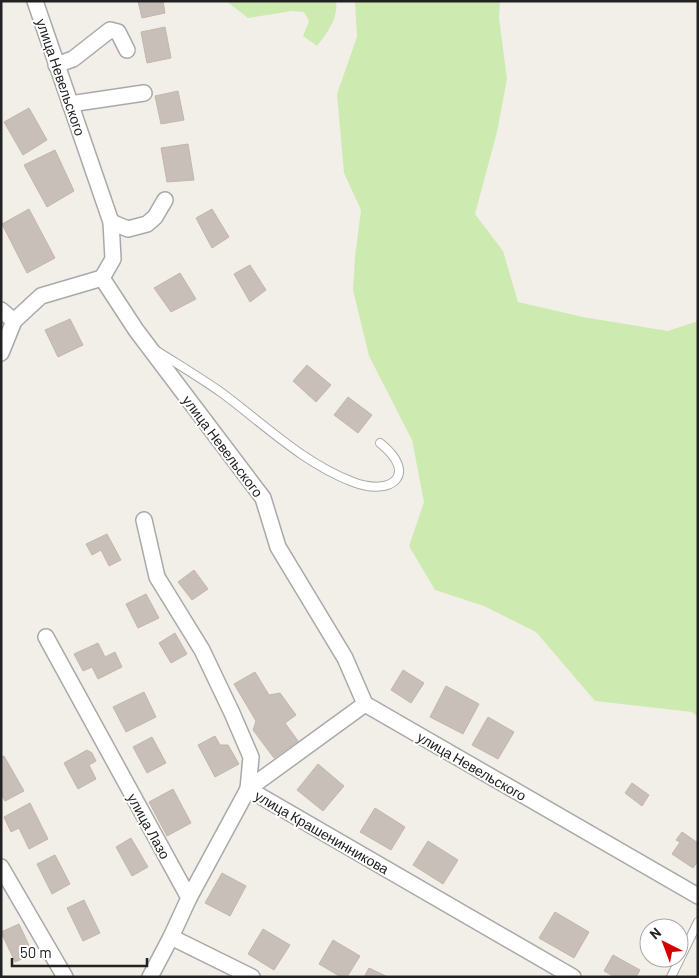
<svg xmlns="http://www.w3.org/2000/svg" width="699" height="978" font-family="Barlow,sans-serif">
<style>
.grass{fill:#cdebb0}
.building{fill:#c7bfb8;stroke:#c4b6ab}
.lines{fill:none;stroke-linecap:round;stroke-linejoin:round}
.lane-casing{stroke:#a9a9a9;stroke-width:10}
.street-casing{stroke:#a9a9a9;stroke-width:18}
.lane{stroke:#fff;stroke-width:8}
.street{stroke:#fff;stroke-width:15}
.labels{text-anchor:middle;dominant-baseline:central;stroke-width:4;stroke-linejoin:round;paint-order:stroke}
.street-label{font-size:14px;fill:#222;stroke:#fff}
</style>
<rect width="100%" height="100%" fill="#f2efe9"/>
<g class="grass">
<path d="M226,1H336C339,18 327,33 317,46L303,36L309,21L304,12L292,11L248,18Z"/>
<path d="M355,1H500L499,18L507,79L497,132L475,214L503,251L518,302L583,317L668,331L698,321V717L692,712L595,701L536,632L484,606L435,590L409,546L424,502L412,440L369,356L353,290L355,257L361,210L344,173L337,94L357,37Z"/>
</g>
<g class="building">
<path d="M138,1H163L165,13L142,18Z"/>
<path d="M165,27L171,58L147,63L141,32Z"/>
<path d="M178,91L184,120L161,124L155,96Z"/>
<path d="M29,108L47,140L23,155L4,122Z"/>
<path d="M188,144L194,180L167,182L161,148Z"/>
<path d="M55,150L74,191L47,207L24,165Z"/>
<path d="M29,209L55,258L27,273L2,224Z"/>
<path d="M212,209L229,237L212,248L196,218Z"/>
<path d="M250,265L266,290L250,302L234,274Z"/>
<path d="M180,273L196,299L171,312L154,288Z"/>
<path d="M70,319L83,345L58,357L45,330Z"/>
<path d="M307,365L331,385L316,402L293,381Z"/>
<path d="M348,397L372,415L358,433L334,415Z"/>
<path d="M107,534L121,560L109,566L101,550L92,555L86,544Z"/>
<path d="M194,570L208,589L192,600L178,582Z"/>
<path d="M146,594L159,618L138,628L126,604Z"/>
<path d="M175,633L187,654L171,663L159,643Z"/>
<path d="M98,643L105,657L115,652L122,667L98,679L92,667L83,671L74,654Z"/>
<path d="M403,670L424,683L411,703L391,690Z"/>
<path d="M255,672L269,695L280,693L296,715L285,723L298,741L274,758L253,730L256,721L234,684Z"/>
<path d="M446,686L479,704L463,734L430,717Z"/>
<path d="M144,692L156,717L126,732L113,707Z"/>
<path d="M488,717L514,732L498,759L472,745Z"/>
<path d="M215,736L220,745H228L239,764L215,777L198,745Z"/>
<path d="M152,737L166,763L147,773L133,747Z"/>
<path d="M87,750L92,753L96,761L89,765L96,779L78,789L64,763Z"/>
<path d="M4,756L24,791L5,801L1,794V757Z"/>
<path d="M318,764L344,786L323,811L297,790Z"/>
<path d="M632,783L649,795L642,806L625,793Z"/>
<path d="M173,789L191,823L167,836L149,802Z"/>
<path d="M30,803L48,839L29,849L19,828L11,832L4,817Z"/>
<path d="M375,808L405,827L391,850L360,832Z"/>
<path d="M682,832L698,843V861L693,868L672,854L680,842L676,840Z"/>
<path d="M131,838L148,867L132,876L116,847Z"/>
<path d="M428,841L458,860L443,884L413,865Z"/>
<path d="M55,855L70,884L52,894L37,864Z"/>
<path d="M222,873L246,886L230,916L205,903Z"/>
<path d="M84,900L100,933L83,941L67,908Z"/>
<path d="M555,912L589,932L574,958L539,938Z"/>
<path d="M19,924L33,954L15,962L1,932Z"/>
<path d="M263,929L290,945L274,970L248,954Z"/>
<path d="M333,940L360,956L347,977H341L319,964Z"/>
<path d="M613,955L640,970L636,977H615L604,971Z"/>
<path d="M369,968L388,977H364Z"/>
</g>
<g class="lines">
<defs>
<g id="lane">
<path d="M157,351C179,365 201,378 222,393C264,424 303,463 353,482C392,497 419,474 380,443"/>
<path d="M671,977L698,922"/>
</g>
<g id="street">
<path d="M35,1L111,222L113,259L102,278"/>
<path d="M56,65L73,59L110,30L118,32L127,50"/>
<path d="M70,104L144,93"/>
<path d="M111,222L128,229L147,224L155,217L165,200"/>
<path d="M102,278L136,330L263,498L278,547L345,658L365,704L698,896"/>
<path d="M1,310L14,321"/>
<path d="M1,353L14,321L41,296L102,278"/>
<path d="M144,520L157,577L202,650L232,713L251,757L248,789L573,977"/>
<path d="M46,637L189,898L171,937L252,977"/>
<path d="M1,867L65,977"/>
<path d="M189,898L248,789L365,704"/>
<path d="M150,977L171,937"/>
</g>
</defs>
<use href="#lane" class="lane-casing"/>
<use href="#street" class="street-casing"/>
<use href="#lane" class="lane"/>
<use href="#street" class="street"/>
</g>
<g class="labels">
<g class="street-label">
<text transform="translate(61 77) rotate(71)">улица Невельского</text>
<text transform="translate(223 446) rotate(53)">улица Невельского</text>
<text transform="translate(472 766) rotate(30)">улица Невельского</text>
<text transform="translate(149 826) rotate(61)">улица Лазо</text>
<text transform="translate(322 832) rotate(30)">улица Крашенинникова</text>
</g>
</g>
<rect width="699" height="978" fill="none" stroke="#222222" stroke-width="5"/>
<g transform="translate(664 943) rotate(318)"><circle r="24" fill="#ffffff" stroke="#a7a7a7"/>
<path d="M0-4L9 19L0 12L-9 19Z" fill="#d40000"/>
<text y="-8" font-size="14" font-weight="bold" text-anchor="middle" fill="#222222">N</text>
</g>
<path d="M12 958v8h135v-8" fill="none" stroke="#222222" stroke-width="2.5"/>
<text x="20" y="958" font-size="15" fill="#222222" stroke="#ffffff" stroke-width="4" paint-order="stroke">50 m</text>
</svg>
